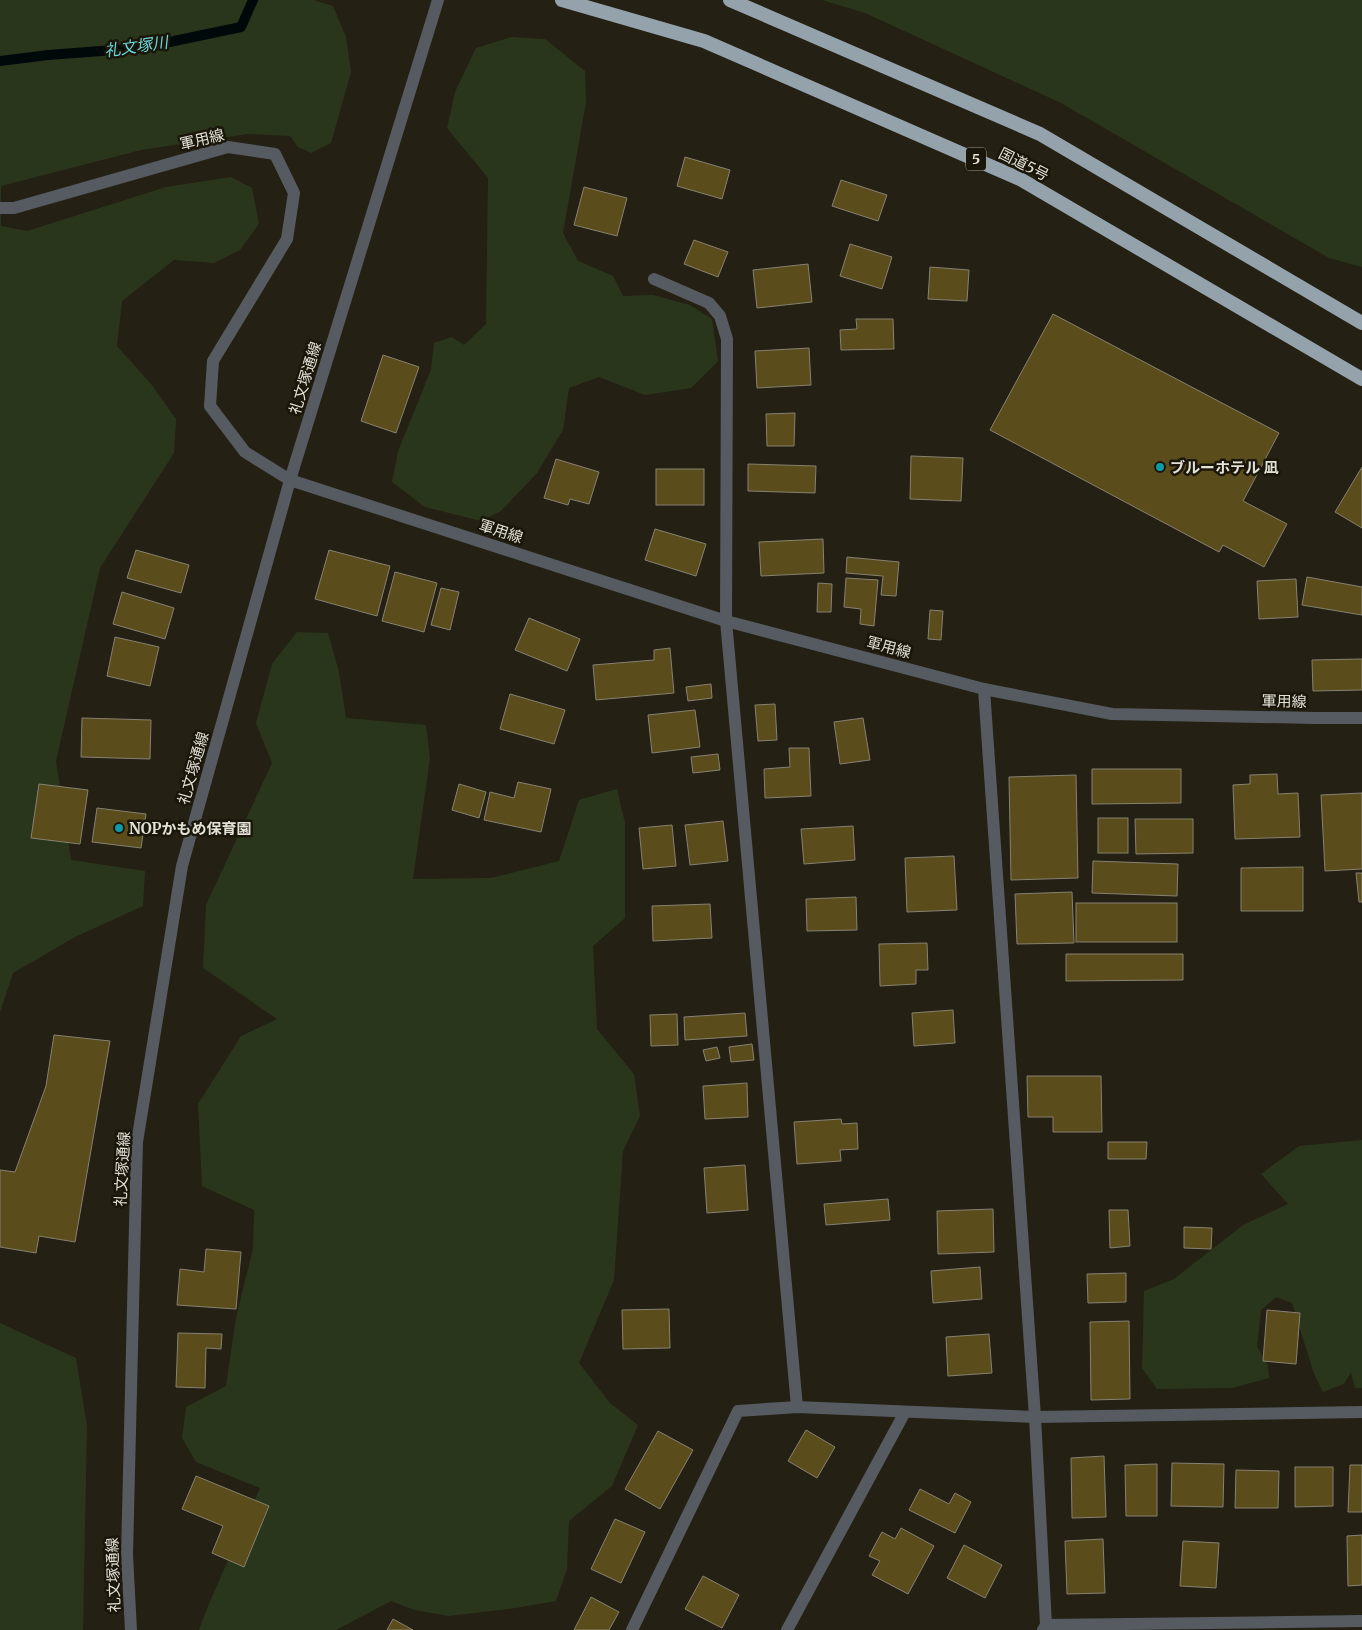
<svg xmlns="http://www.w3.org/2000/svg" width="1362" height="1630" font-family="Merriweather,'Noto Sans JP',serif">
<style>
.green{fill:#2a361c}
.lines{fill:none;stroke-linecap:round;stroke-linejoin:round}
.stream{stroke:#00090a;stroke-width:10}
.building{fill:#5b4d1b;stroke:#868172}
.minor{stroke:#555b60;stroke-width:12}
.tertiary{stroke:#555b60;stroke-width:12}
.trunk{stroke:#94a2ac;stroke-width:14}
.culture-dot{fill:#0f9aa8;stroke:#1a160a;stroke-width:2}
.labels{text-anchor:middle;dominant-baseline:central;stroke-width:5;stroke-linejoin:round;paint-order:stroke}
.shield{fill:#1a160a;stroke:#a7a39a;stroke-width:1}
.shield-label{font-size:14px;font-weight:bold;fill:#e3e0d8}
.street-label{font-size:15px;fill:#e3e0d8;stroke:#1a160a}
.poi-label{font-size:15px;font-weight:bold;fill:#e3e0d8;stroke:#1a160a;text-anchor:start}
.water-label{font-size:16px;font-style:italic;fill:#6bd8dc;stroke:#1a160a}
</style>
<rect width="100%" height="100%" fill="#242013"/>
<g class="green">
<path d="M0,0H313L333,6L346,37L351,72L331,143L311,153L298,147L290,136L248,134L141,150L1,186V226L27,231L166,187L231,177L252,188L259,224L240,250L214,263L174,260L122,301L117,346L151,384L176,419L174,453L100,568L56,761L71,860L145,871L143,906L75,937L13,973L0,1012Z"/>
<path d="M822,0H1362V267L1329,258L1061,103L865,13Z"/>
<path d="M512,37L545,39L585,71L586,102L563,233L578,261L613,276L623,296L653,295L690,305L712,319L718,361L691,388L645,395L599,377L569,388L563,430L537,473L501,511L481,521L425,507L392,482L398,451L431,370L434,343L452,337L464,345L486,324L488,178L447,128L455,92L476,48Z"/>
<path d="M297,632L328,633L339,672L346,718L426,725L430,758L413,879L491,878L559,861L579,800L617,789L625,823V918L593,946L597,1029L634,1074L640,1116L623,1151L614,1280L579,1363L610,1403L638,1425L612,1486L569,1521L567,1569L556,1601L516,1608L449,1616L414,1610L391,1601L336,1630H199L208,1606L260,1488L196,1462L182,1438L186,1407L226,1386L236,1317L253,1249L254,1210L202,1186L198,1104L241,1036L277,1019L203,968L206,905L272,763L256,723L272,664Z"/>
<path d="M1362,1140V1388H1355L1351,1372L1344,1384L1323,1392L1314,1374L1292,1303L1276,1297L1261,1310L1257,1346L1268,1366L1269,1378L1232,1388L1157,1389L1142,1368L1144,1291L1174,1279L1243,1225L1288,1204L1261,1174L1299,1146Z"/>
<path d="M0,1323L76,1358L87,1426L83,1630H0Z"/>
</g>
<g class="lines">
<path class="stream" d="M0,61L48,55L141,48L241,27L253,0"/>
</g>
<g class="building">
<path d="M685,157L730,170L722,199L677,186Z"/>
<path d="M841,180L887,195L878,221L832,206Z"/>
<path d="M584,187L627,198L617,236L574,225Z"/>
<path d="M694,240L728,252L718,277L684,264Z"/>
<path d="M850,244L892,257L882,289L840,276Z"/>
<path d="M808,264L812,302L757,308L753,270Z"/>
<path d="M930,267L969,270L967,301L928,299Z"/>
<path d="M1053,314L1279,433L1243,501L1287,524L1264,567L1223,545L1219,552L990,430Z"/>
<path d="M856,319H893L894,349L841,350L840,330L857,329Z"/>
<path d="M809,348L811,385L757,388L755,351Z"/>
<path d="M383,355L419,367L396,433L361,421Z"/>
<path d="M795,413L794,446H767L766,414Z"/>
<path d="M911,456L963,458L961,501L910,499Z"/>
<path d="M556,459L599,472L589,504L570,499L568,505L544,498Z"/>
<path d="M748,464L816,466L815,493L748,491Z"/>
<path d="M1362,467V528L1335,512Z"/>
<rect x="656" y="469" width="48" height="36"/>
<path d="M655,529L706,544L696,576L645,560Z"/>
<path d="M823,539L824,573L761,576L759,542Z"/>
<path d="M136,550L189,565L181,593L127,578Z"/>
<path d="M329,550L390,566L377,616L315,599Z"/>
<path d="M847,557L899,562L896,596L881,595L883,576L846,573Z"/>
<path d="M395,572L437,583L424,632L382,621Z"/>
<path d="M1307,577L1362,587V615L1302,605Z"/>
<path d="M846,578L878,580L874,626L860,624L861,609L844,607Z"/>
<path d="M1296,579L1298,617L1259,619L1257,581Z"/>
<path d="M818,583L832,584L831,612H817Z"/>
<path d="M441,588L459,592L450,630L431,625Z"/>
<path d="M122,592L174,608L165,639L113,624Z"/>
<path d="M930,610L943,611L941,640L928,639Z"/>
<path d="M529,618L580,639L567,671L515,650Z"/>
<path d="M115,637L159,647L150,686L107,676Z"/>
<path d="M670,648L674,693L596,700L593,665L654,660V650Z"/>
<path d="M1362,659V690L1313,691L1312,660Z"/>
<path d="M711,684L712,698L688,701L686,687Z"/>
<path d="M510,694L565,710L554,744L500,729Z"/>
<path d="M775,704L777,740L758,741L755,705Z"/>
<path d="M695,710L700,747L652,753L648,715Z"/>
<path d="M82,718L151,720L150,759L81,757Z"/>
<path d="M863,718L870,760L840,764L834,722Z"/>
<path d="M789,748H809L811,796L765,798L764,769L790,767Z"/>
<path d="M718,754L720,770L693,773L691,757Z"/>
<path d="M1092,769H1181V803L1092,804Z"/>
<path d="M1277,774L1278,794L1298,793L1300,837L1235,839L1233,785L1250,784V775Z"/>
<path d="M1076,775L1078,878L1011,880L1009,777Z"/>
<path d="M518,782L551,789L541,832L484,820L490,792L514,798Z"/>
<path d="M39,784L88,790L80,844L31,838Z"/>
<path d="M459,784L486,792L479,818L452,810Z"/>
<path d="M1362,793V869L1325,871L1321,795Z"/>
<path d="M97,808L146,814L141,848L92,842Z"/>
<rect x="1098" y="818" width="30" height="35"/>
<path d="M1135,819H1193V853L1136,854Z"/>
<path d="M723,821L728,861L690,865L685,825Z"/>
<path d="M672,825L676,866L643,869L639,828Z"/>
<path d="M853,826L855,860L804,864L801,829Z"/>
<path d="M954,856L957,910L907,912L905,858Z"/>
<path d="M1093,861L1178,864L1177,896L1092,893Z"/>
<path d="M1303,867V911H1241V868Z"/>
<path d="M1356,873H1362V902H1359Z"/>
<path d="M1072,892L1074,943L1017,944L1015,894Z"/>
<path d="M856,897L857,930L807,931L806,899Z"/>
<rect x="1076" y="903" width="101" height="39"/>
<path d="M710,904L712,938L653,941L652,906Z"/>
<path d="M927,943L928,970H916V984L880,986L879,944Z"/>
<path d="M1066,954H1183V980L1066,981Z"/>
<path d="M953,1010L955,1043L914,1046L912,1013Z"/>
<path d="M745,1013L747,1036L685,1040L684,1017Z"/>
<path d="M677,1014L678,1045L651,1046L650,1015Z"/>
<path d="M54,1035L110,1041L75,1242L39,1236L36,1253L0,1247V1170L15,1172L46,1086Z"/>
<path d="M752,1044L754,1060L731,1062L729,1047Z"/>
<path d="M717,1047L720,1058L706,1061L703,1050Z"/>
<path d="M1027,1076H1101L1102,1132H1053V1117H1028Z"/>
<path d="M747,1083L748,1117L705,1119L703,1086Z"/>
<path d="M841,1119L842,1124L857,1123L858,1149L840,1150L841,1161L797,1164L794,1122Z"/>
<path d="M1108,1142H1147L1146,1159H1108Z"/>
<path d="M745,1165L748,1210L707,1213L704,1168Z"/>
<path d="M888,1199L890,1220L826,1225L824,1204Z"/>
<path d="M993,1209L994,1252L938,1254L937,1211Z"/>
<path d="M1109,1210H1128L1130,1246L1110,1248Z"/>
<path d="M1184,1227L1212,1228L1211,1249L1184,1248Z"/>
<path d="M206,1249L241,1252L236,1309L177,1305L180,1269L204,1272Z"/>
<path d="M980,1267L982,1299L933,1303L931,1271Z"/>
<path d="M1126,1273V1302L1088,1303L1087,1274Z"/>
<path d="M669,1309L670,1348L623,1349L622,1310Z"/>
<path d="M1267,1310L1300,1313L1296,1364L1263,1361Z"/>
<path d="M1129,1321L1130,1399L1091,1400L1090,1322Z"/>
<path d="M178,1333L222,1334L221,1349L206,1348L205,1388L176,1387Z"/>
<path d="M989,1334L992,1373L948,1376L946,1337Z"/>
<path d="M806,1430L835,1447L817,1478L788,1461Z"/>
<path d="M658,1431L693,1450L660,1509L625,1489Z"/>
<path d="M1104,1456L1106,1517L1072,1518L1071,1458Z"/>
<path d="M1172,1463L1224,1464L1223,1507L1171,1506Z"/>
<path d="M1157,1464V1516H1126L1125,1465Z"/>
<path d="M1350,1465H1362V1512H1348Z"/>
<path d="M1295,1467H1333V1506L1295,1507Z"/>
<path d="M1236,1470L1279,1471L1278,1508H1235Z"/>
<path d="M196,1476L269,1506L244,1567L212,1553L223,1526L182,1509Z"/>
<path d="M920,1489L949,1504L955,1493L971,1502L955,1533L909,1510Z"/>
<path d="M615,1519L645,1532L621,1583L591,1569Z"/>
<path d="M901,1528L934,1546L908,1594L872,1575L880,1561L869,1556L882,1532L895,1539Z"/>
<path d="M1362,1535V1585L1348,1586L1347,1536Z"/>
<path d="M1103,1539L1105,1593L1067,1594L1065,1541Z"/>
<path d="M1183,1541L1219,1543L1216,1588L1180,1586Z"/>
<path d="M964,1545L1002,1565L985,1598L947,1578Z"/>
<path d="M703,1576L739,1595L722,1628L685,1609Z"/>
<path d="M591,1597L619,1612L609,1630H574Z"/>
<path d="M393,1619L413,1630H387Z"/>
</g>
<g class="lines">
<g class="minor">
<path d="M0,208H14L228,147L275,154L294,193L287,239L213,361L210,406L245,452L290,480L726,621L984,689L1112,714L1315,718H1362"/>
<path d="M654,279L709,303L720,316L727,339L726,621L797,1407"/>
<path d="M984,689L1035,1417L1046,1625L1043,1630"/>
<path d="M1046,1625L1362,1621"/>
<path d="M632,1630L738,1411L797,1407L1035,1417L1362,1412"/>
<path d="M787,1630L905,1412"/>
</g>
<path class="tertiary" d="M131,1630L127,1555L137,1142L182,866L290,480L438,0"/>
<g class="trunk">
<path d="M562,0L704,41L1020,179L1362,379"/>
<path d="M730,0L1040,134L1362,323"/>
</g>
</g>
<g class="culture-dot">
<circle cx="1160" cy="467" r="5"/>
<circle cx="119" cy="828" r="5"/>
</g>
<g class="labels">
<rect class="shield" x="966" y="147.5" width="20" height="23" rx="4"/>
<g class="shield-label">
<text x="976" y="159">5</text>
</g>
<g class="street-label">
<text transform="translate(202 139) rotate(-13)">軍用線</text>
<text transform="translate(1024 164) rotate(27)">国道5号</text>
<text transform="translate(305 378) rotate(-73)">礼文塚通線</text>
<text transform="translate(501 531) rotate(18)">軍用線</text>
<text transform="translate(889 647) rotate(15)">軍用線</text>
<text transform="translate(1284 701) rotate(1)">軍用線</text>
<text transform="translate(193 768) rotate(-74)">礼文塚通線</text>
<text transform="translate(122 1169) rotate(-87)">礼文塚通線</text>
<text transform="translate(113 1575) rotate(-92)">礼文塚通線</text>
</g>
<g class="poi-label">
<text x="1170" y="467">ブルーホテル 凪</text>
<text x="129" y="828">NOPかもめ保育園</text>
</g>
<g class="water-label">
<text transform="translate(136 46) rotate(-8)">礼文塚川</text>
</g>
</g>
</svg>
